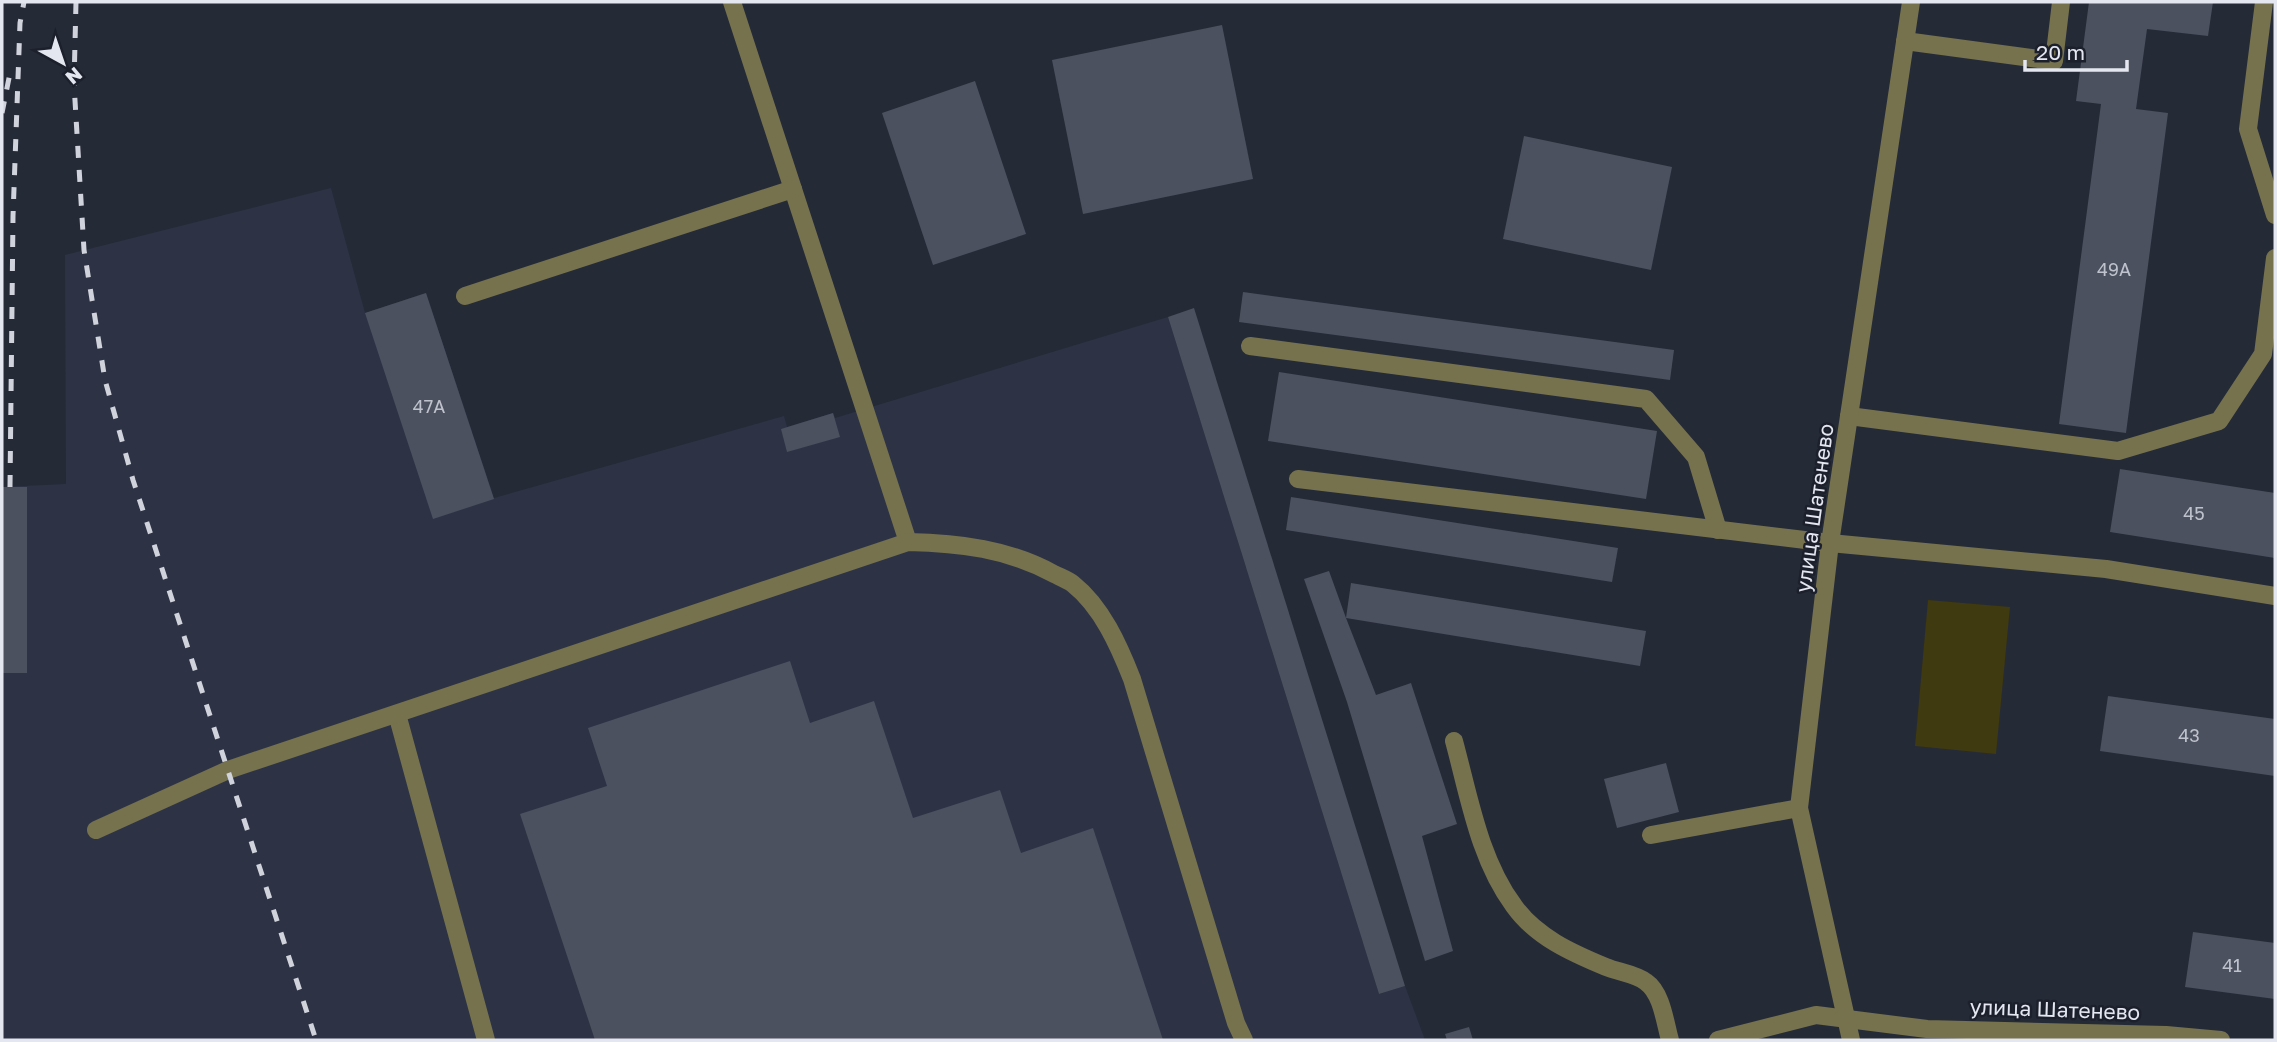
<svg xmlns="http://www.w3.org/2000/svg" width="2277" height="1042" font-family="'Golos Text',sans-serif">
<style>
.built{fill:#2d3345}
.green{fill:#3f3a0f}
.building{fill:#4c515f}
.lines{fill:none;stroke-linecap:round;stroke-linejoin:round}
.minor{stroke:#76724e;stroke-width:18}
.rail{stroke:#d0d3dc;stroke-width:5;stroke-dasharray:12 12;stroke-linecap:butt}
.labels{text-anchor:middle;dominant-baseline:central;stroke-width:5;stroke-linejoin:round;paint-order:stroke}
.number-label{font-size:18px;fill:#bec2cc}
.street-label{font-size:21px;fill:#e4e7f0;stroke:#1c202c}
</style>
<rect width="100%" height="100%" fill="#252a37"/>
<path class="built" d="M331,188L365,313L426,293L494,498L784,416L787,427L833,413L835,418L1168,317L1379,994L1405,986L1425,1040H2V487L66,484L65,255Z"/>
<path class="green" d="M1928,600L2010,607L1996,754L1915,746Z"/>
<g class="building">
<path d="M2089,2H2213L2208,36L2147,29L2136,109L2168,113L2126,433L2059,424L2101,104L2076,101Z"/>
<path d="M1222,25L1253,179L1083,214L1052,60Z"/>
<path d="M975,81L1026,234L933,265L882,113Z"/>
<path d="M1524,136L1672,167L1651,270L1503,239Z"/>
<path d="M1243,292L1674,350L1670,380L1239,322Z"/>
<path d="M426,293L494,499L433,519L365,313Z"/>
<path d="M1194,308L1405,986L1379,994L1168,317Z"/>
<path d="M1279,372L1657,431L1646,499L1268,441Z"/>
<path d="M833,413L840,437L787,452L781,429Z"/>
<path d="M2120,469L2275,493V558L2110,532Z"/>
<rect x="2" y="487" width="25" height="186"/>
<path d="M1291,497L1618,548L1612,582L1286,530Z"/>
<path d="M1329,571L1346,618L1351,583L1646,631L1640,666L1346,618L1376,695L1411,683L1457,824L1422,836L1453,951L1425,961L1347,702L1304,579Z"/>
<path d="M790,661L810,723L874,701L913,818L1000,790L1021,853L1093,828L1163,1040H595L520,814L607,786L588,728Z"/>
<path d="M2108,696L2275,719V776L2100,751Z"/>
<path d="M1666,763L1679,812L1617,828L1604,779Z"/>
<path d="M2193,932L2275,943V999L2185,987Z"/>
<path d="M1469,1027L1473,1040H1447L1445,1034Z"/>
</g>
<g class="lines">
<g class="minor">
<path d="M732,2L908,542"/>
<path d="M2264,2L2248,129L2275,215"/>
<path d="M1905,41L2054,61L2061,2"/>
<path d="M465,296L793,189"/>
<path d="M1250,346L1646,399L1696,457L1718,530"/>
<path d="M1849,416L2118,451L2219,421L2263,354L2275,258"/>
<path d="M1298,479L1830,543L2106,569L2275,596"/>
<path d="M397,714L486,1040"/>
<path d="M1454,741C1469,796 1479,859 1514,906C1536,937 1572,953 1606,967C1618,972 1636,974 1646,982C1662,993 1665,1023 1670,1040"/>
<path d="M96,830L228,770L908,542C959,543 1009,549 1054,574C1060,577 1068,580 1073,584C1102,607 1119,646 1132,679L1236,1023L1244,1040"/>
<path d="M1651,835L1799,808"/>
<path d="M1718,1040L1816,1015L1927,1029L2166,1035L2221,1040"/>
<path d="M1851,1040L1799,808L1830,543L1911,2"/>
</g>
<g class="rail">
<path d="M76,2L74,84L84,250L105,380L133,480L316,1040"/>
<path d="M2,113L11,68"/>
<path d="M10,487L13,216L20,23L24,2"/>
</g>
</g>
<g class="labels">
<g class="number-label">
<text x="2114" y="269">49А</text>
<text x="429" y="406">47А</text>
<text x="2194" y="513">45</text>
<text x="2189" y="735">43</text>
<text x="2232" y="965">41</text>
</g>
<g class="street-label">
<text transform="translate(1814 508) rotate(-82)">улица Шатенево</text>
<text transform="translate(2055 1009) rotate(2)">улица Шатенево</text>
</g>
</g>
<rect width="2277" height="1042" fill="none" stroke="#e4e7f0" stroke-width="7"/>
<g transform="translate(63 63) rotate(140)" stroke="#1c202c" stroke-width="5" paint-order="stroke">
<path d="M0-5L12 26L0 18L-12 26Z" fill="#e4e7f0"/>
<text y="-10" font-size="19" font-weight="bold" text-anchor="middle" fill="#e4e7f0">N</text>
</g>
<path d="M2025 60v10h102v-10" fill="none" stroke="#e4e7f0" stroke-width="3.5"/>
<text x="2036" y="60" font-size="21" fill="#e4e7f0" stroke="#1c202c" stroke-width="5" paint-order="stroke">20 m</text>
</svg>
